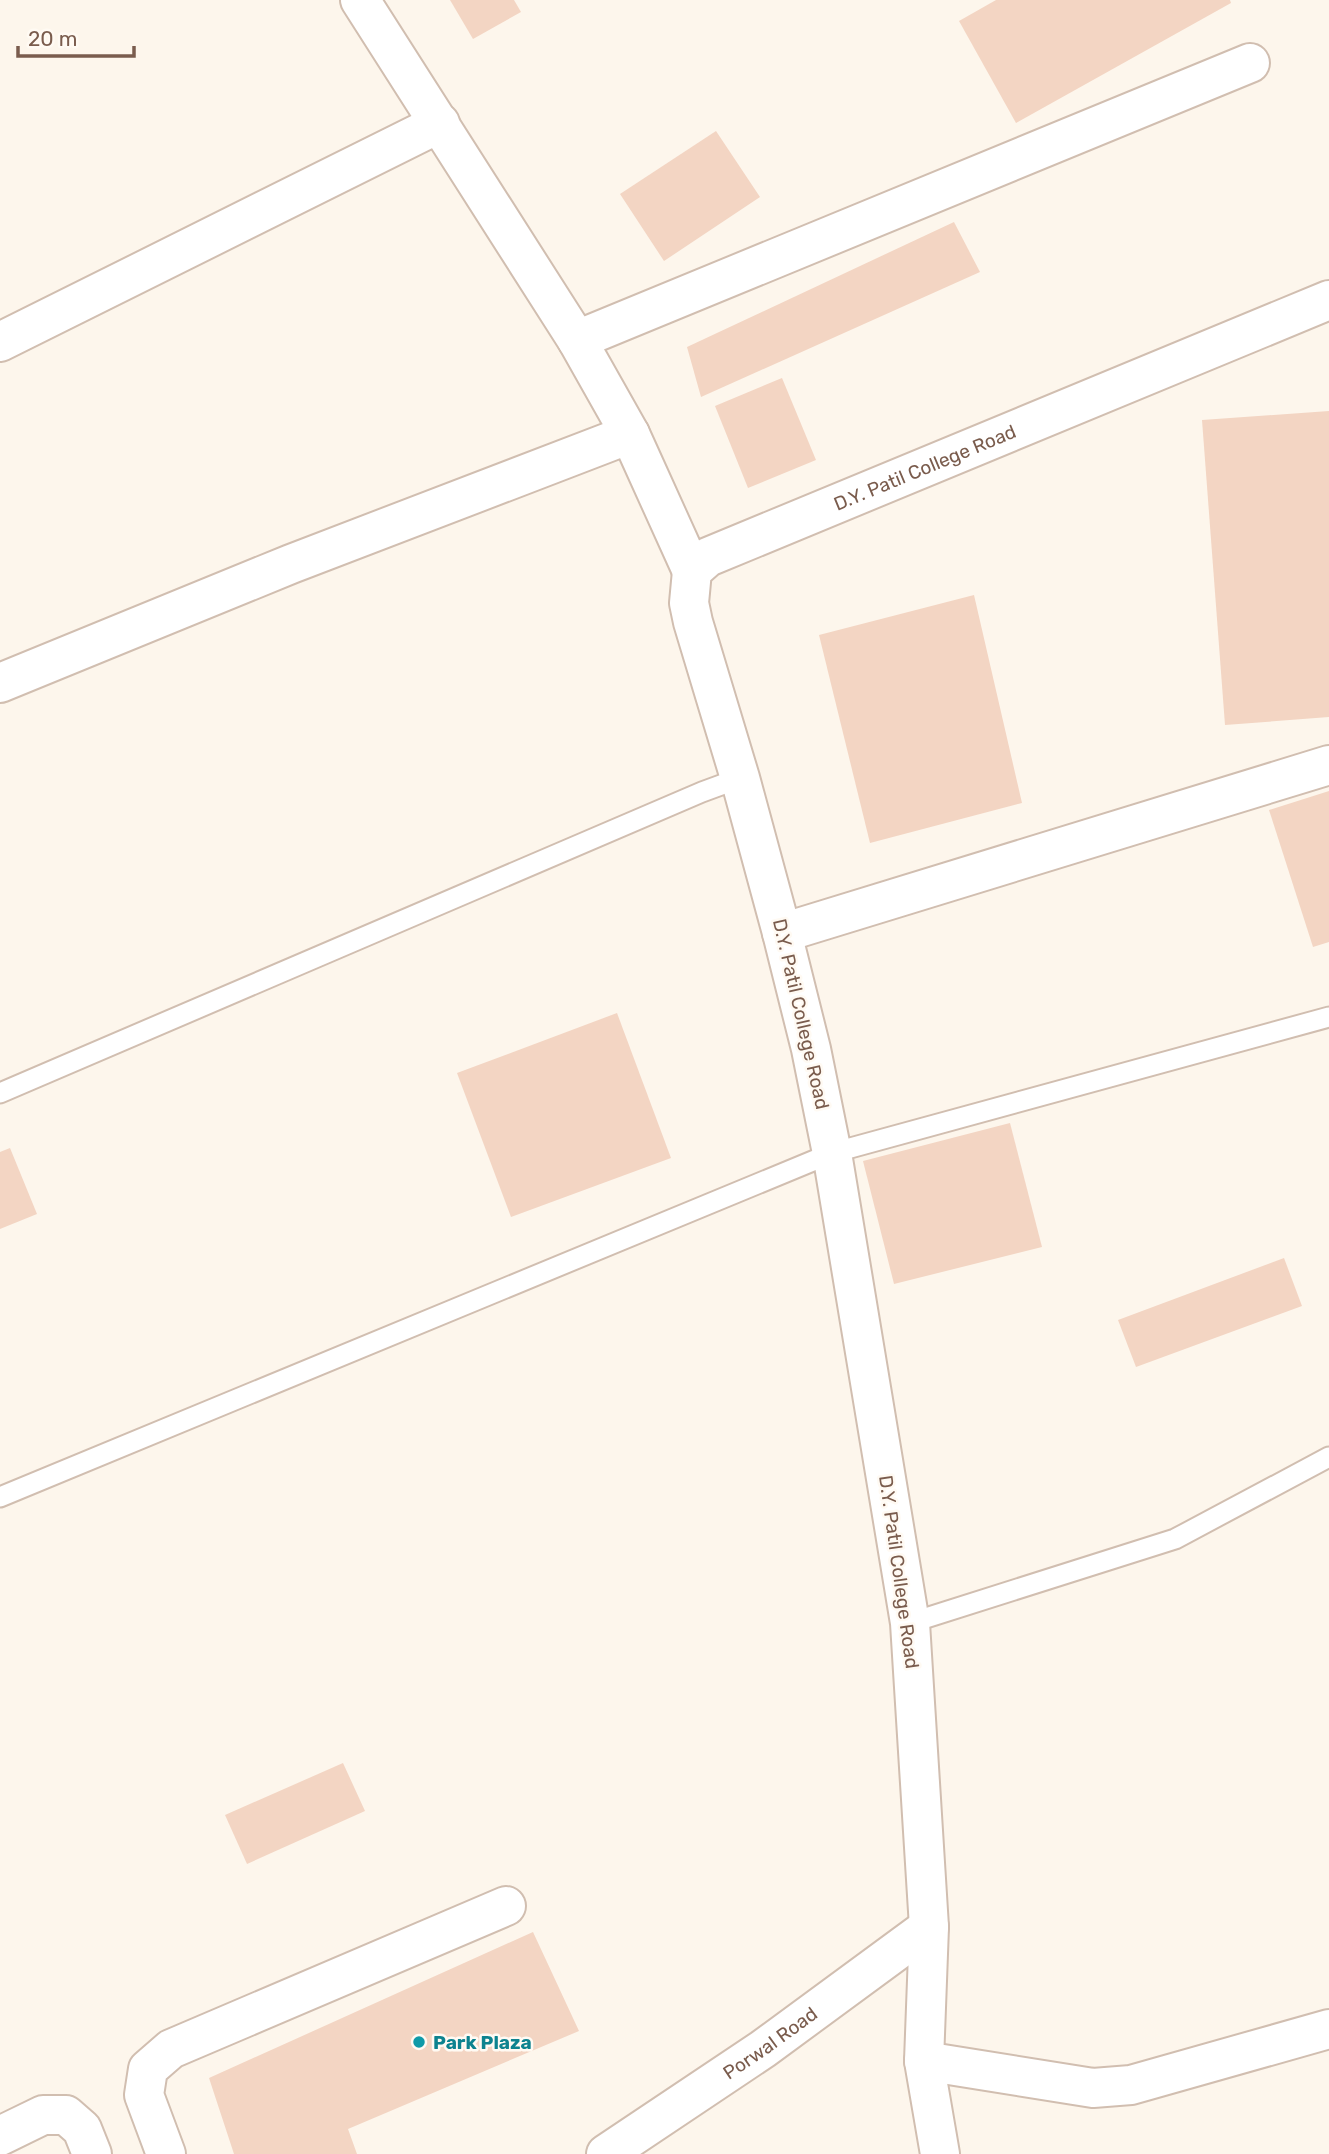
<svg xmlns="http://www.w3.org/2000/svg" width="1329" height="2154" font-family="Rubik,sans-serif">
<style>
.building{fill:#f3d5c3}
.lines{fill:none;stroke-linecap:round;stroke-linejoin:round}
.service-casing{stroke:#d1beb0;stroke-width:23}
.minor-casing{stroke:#d1beb0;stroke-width:42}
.tertiary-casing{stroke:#d1beb0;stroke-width:42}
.service{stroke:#fff;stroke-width:19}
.minor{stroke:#fff;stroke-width:38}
.tertiary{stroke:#fff;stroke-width:38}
.culture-dot{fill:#0f9aa8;stroke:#fffaf3;stroke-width:2.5}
.labels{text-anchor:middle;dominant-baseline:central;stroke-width:5;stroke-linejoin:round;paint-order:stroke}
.street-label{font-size:19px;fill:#7a5c4d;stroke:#fffaf3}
.culture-label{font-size:19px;font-weight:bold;fill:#0d838f;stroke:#fffaf3;text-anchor:start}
</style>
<rect width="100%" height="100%" fill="#fdf6ec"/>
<g class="building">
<path d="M450,0H514L521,12L473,39Z"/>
<path d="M996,0H1230L1231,3L1016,123L959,21Z"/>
<path d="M716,131L760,197L664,261L620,194Z"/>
<path d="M954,222L980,272L701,397L687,347Z"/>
<path d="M782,378L816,460L748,488L715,406Z"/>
<path d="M1329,411V717L1225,725L1202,420Z"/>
<path d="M974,595L1022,803L870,843L819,635Z"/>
<path d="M1329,791V942L1313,947L1269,810Z"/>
<path d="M617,1013L671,1158L511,1217L457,1073Z"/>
<path d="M1010,1123L1042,1247L894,1284L863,1161Z"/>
<path d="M10,1148L37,1214L0,1229V1152Z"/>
<path d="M1284,1258L1302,1306L1136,1367L1118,1320Z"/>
<path d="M343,1763L365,1811L247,1864L225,1815Z"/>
<path d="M533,1932L579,2031L348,2129L357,2154H234L209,2078Z"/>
</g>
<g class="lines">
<defs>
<g id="service">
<path d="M0,1093L702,792L740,778"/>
<path d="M0,1497L832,1153L1329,1017"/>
<path d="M910,1623L1175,1539L1329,1457"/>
</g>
<g id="minor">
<path d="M577,340L1250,63"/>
<path d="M0,342L440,123"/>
<path d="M0,683L291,564L630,434"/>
<path d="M782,933L1329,765"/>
<path d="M924,2061L1093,2088L1131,2085L1329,2029"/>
<path d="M0,2136L43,2115H66L82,2129L92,2154"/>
<path d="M166,2154L144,2095L148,2069L171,2049L506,1906"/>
</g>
<g id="tertiary">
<path d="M360,0L577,340L630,434L692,571"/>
<path id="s1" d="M606,2154L763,2049L929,1927"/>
<path id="s2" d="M940,2154L924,2061L929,1927L910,1623L832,1153L811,1049L782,933L740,778L693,622L689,603L692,571L708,557L1329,300"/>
</g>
</defs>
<use href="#service" class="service-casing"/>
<use href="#minor" class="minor-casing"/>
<use href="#tertiary" class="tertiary-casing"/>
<use href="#service" class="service"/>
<use href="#minor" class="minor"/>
<use href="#tertiary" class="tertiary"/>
</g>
<circle class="culture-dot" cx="419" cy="2042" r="7"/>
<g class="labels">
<g class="street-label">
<text stroke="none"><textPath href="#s2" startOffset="1866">D.Y. Patil College Road</textPath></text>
<text transform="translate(801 1014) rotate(77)">D.Y. Patil College Road</text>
<text transform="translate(899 1572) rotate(82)">D.Y. Patil College Road</text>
<text stroke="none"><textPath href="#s1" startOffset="198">Porwal Road</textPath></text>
</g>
<g class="culture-label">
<text x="433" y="2042">Park Plaza</text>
</g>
</g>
<path d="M18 46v10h116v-10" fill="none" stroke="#7a5c4d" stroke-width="3.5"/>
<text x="28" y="46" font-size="21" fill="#7a5c4d" stroke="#fffaf3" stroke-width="5" paint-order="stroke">20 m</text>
</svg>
